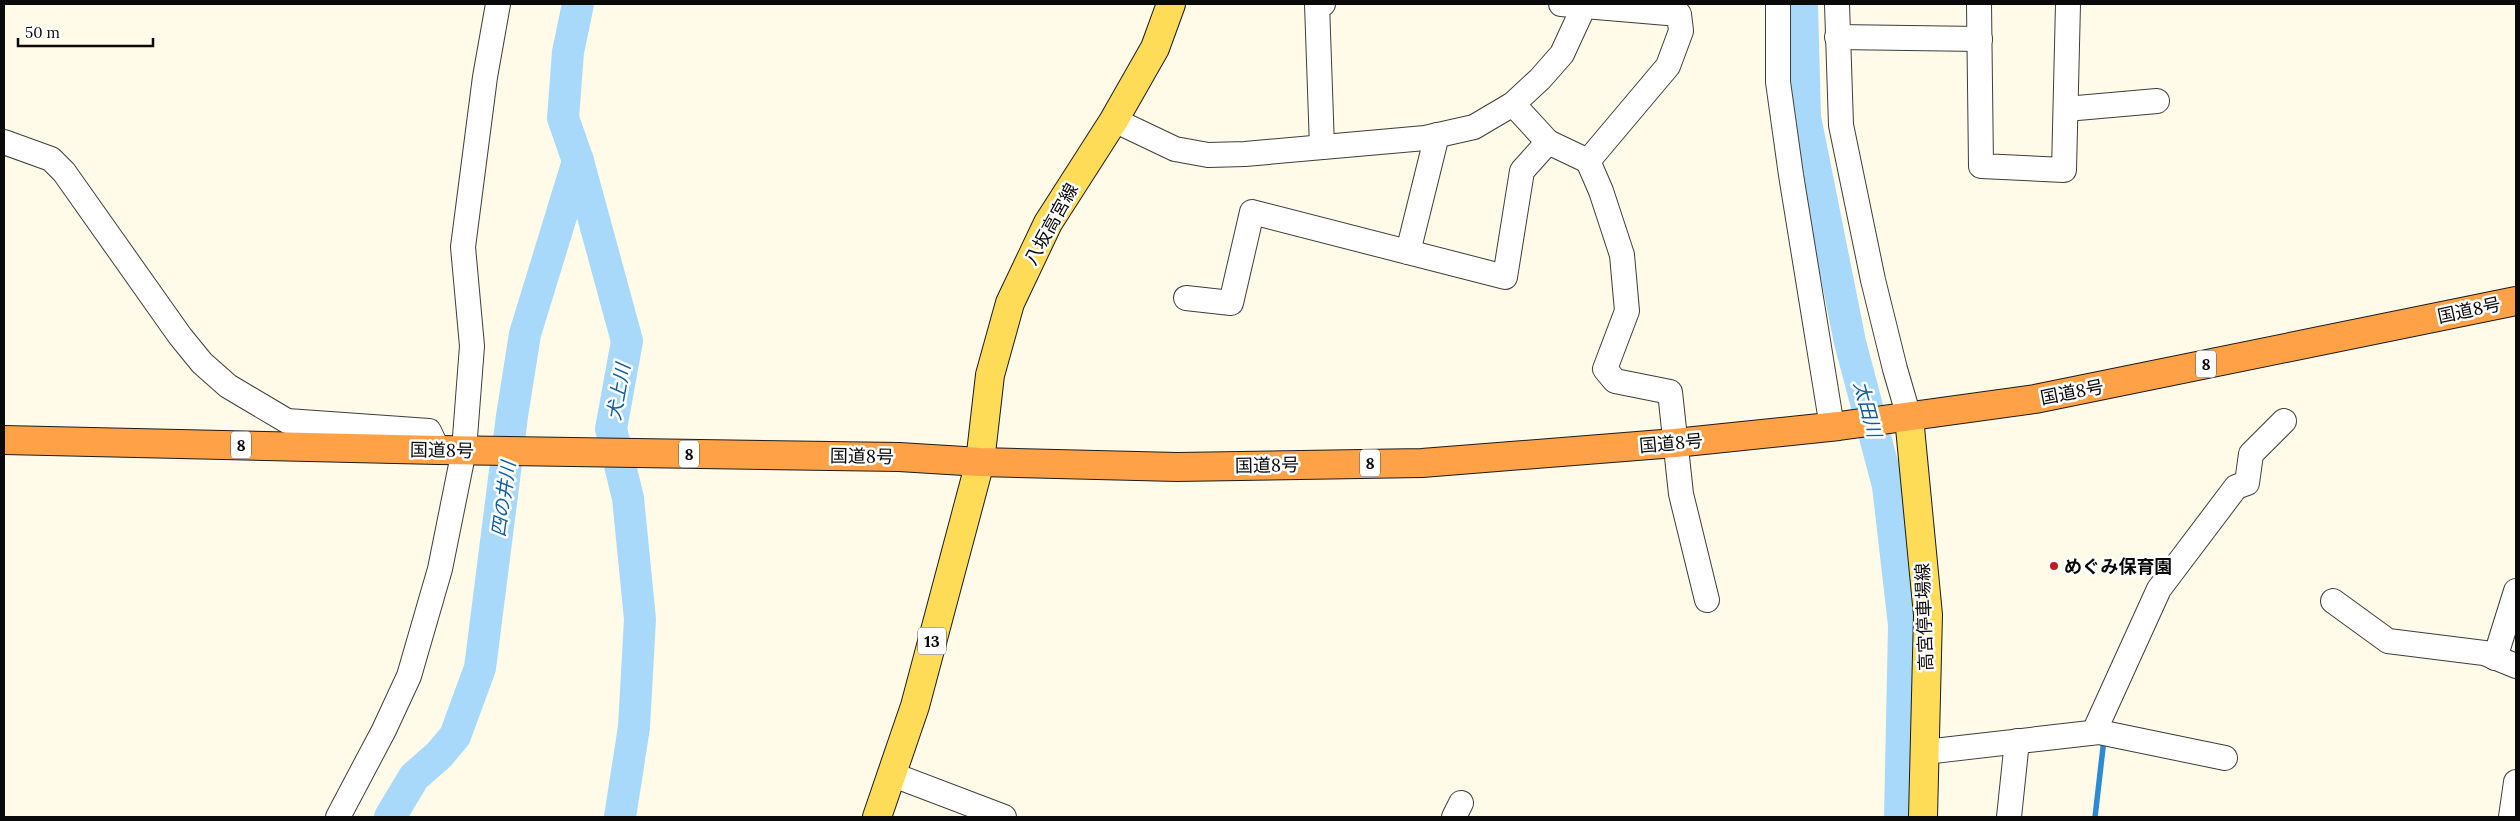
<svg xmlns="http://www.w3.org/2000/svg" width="2520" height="821" font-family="Lora,'Noto Sans JP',serif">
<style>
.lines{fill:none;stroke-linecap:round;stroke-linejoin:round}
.stream{stroke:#2b8cd5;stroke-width:5.5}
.river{stroke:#a9d9fa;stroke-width:32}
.minor-casing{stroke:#3d3d3d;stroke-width:26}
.major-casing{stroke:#1b1b1b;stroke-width:30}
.highway-casing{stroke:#1b1b1b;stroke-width:30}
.minor{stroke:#fff;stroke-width:24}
.major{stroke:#ffdc58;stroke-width:28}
.highway{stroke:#fea147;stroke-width:28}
.poi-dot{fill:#c21b1d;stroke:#fff;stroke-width:2}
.labels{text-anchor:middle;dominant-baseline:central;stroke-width:5;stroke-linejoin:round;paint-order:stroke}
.shield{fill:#fff;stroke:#545454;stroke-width:1}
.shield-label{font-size:16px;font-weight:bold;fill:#0a0a0a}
.street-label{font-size:18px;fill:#0a0a0a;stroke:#fff}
.poi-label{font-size:18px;font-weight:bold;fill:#0a0a0a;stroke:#fff;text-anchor:start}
.water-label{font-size:19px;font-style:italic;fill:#0e5ca2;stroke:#fff}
</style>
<rect width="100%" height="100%" fill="#fffbe8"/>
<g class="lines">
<g class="stream">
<path d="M1902,759L1916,760"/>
<path d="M2095,817L2104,739"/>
</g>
<g class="river">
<path d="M578,4L568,52L563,118L578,161L627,341L611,429L628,498L640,619L634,727L620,817"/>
<path d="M1802,4L1805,117L1850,342L1888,486L1904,625L1900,817"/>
<path d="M390,817L414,777L439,755L455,736L480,668L512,416L525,334L578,161"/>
</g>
<defs>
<g id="minor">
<path d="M1778,4V82L1791,175L1832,427"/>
<path d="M1837,4L1841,125L1873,280L1895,369L1909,417"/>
<path d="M1979,4L1981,166L2064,170L2068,4"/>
<path d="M1837,37L1980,39"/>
<path d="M1513,104L1548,142"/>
<path d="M2066,109L2157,101"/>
<path d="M1114,120L1175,149L1208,155L1245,154L1425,138L1474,127L1513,104L1540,79L1562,54L1585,4"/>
<path d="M4,142L51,159L64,172L180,336L202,363L228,386L287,421L429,431L438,450"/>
<path d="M1322,147L1317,4H1323"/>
<path d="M1588,161L1601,191L1622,255L1627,311L1605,369L1615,381L1670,392L1681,494L1707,600"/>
<path d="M1408,252L1437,135"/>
<path d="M1186,298L1231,303L1252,212L1505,277L1522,171L1548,142L1588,161L1668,66L1681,31L1679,14L1561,4"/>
<path d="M2333,601L2388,641L2484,653L2516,666"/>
<path d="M2495,658L2516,591"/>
<path d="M2094,732L2159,589L2236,487L2247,483L2251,454L2284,421"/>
<path d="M1925,752L2099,732L2225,758"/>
<path d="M891,774L1004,817"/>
<path d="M338,817L384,730L409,676L440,569L464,450L472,346L463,247L485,77L498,4"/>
<path d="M1454,817L1461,803"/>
<path d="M2009,817L2017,741"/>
<path d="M2511,817L2516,782"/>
</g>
<g id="major">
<path d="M1909,417L1928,615L1923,817"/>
<path d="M877,817L915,706L980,462L990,375L1010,303L1048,223L1114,120L1155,48L1171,4"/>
</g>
<path id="highway" d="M4,440L438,450L899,457L980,462L1177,467L1422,463L1675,443L1839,426L2035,399L2516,301"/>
</defs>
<use href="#minor" class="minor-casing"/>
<use href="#major" class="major-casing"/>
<use href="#highway" class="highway-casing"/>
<use href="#minor" class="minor"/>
<use href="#major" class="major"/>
<use href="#highway" class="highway"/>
</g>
<circle class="poi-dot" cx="2054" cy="566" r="5"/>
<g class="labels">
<g class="shield">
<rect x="2196" y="350.5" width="20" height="27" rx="4"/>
<rect x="231" y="431.5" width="20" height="27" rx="4"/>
<rect x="679" y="440.5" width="20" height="27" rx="4"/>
<rect x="1360" y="449.5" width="20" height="27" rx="4"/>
<rect x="918" y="627.5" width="28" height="27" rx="4"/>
</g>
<g class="shield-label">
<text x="2206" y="364">8</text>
<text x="241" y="445">8</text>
<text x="689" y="454">8</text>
<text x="1370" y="463">8</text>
<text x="932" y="641">13</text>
</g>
<g class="street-label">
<text transform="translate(1051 224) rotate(-61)">八坂高宮線</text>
<text transform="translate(2469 310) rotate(-12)">国道8号</text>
<text transform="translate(2072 392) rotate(-11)">国道8号</text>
<text transform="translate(1671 443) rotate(-5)">国道8号</text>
<text transform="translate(442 450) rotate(1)">国道8号</text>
<text transform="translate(862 456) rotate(1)">国道8号</text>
<text transform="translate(1267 465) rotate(-1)">国道8号</text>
<text transform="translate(1924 617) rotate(-92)">高宮停車場線</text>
</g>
<g class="poi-label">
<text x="2064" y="566">めぐみ保育園</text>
</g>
<g class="water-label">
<text transform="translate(618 392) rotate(-80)">犬上川</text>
<text transform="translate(1868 409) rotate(75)">太田川</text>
<text transform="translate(503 499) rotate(-82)">四の井川</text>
</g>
</g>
<rect width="2520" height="821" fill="none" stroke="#0a0a0a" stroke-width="10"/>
<path d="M18 38v8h135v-8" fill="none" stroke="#0a0a0a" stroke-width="2.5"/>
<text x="25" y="38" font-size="15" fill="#0a0a0a" stroke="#ffffff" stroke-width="4" paint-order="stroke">50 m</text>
</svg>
